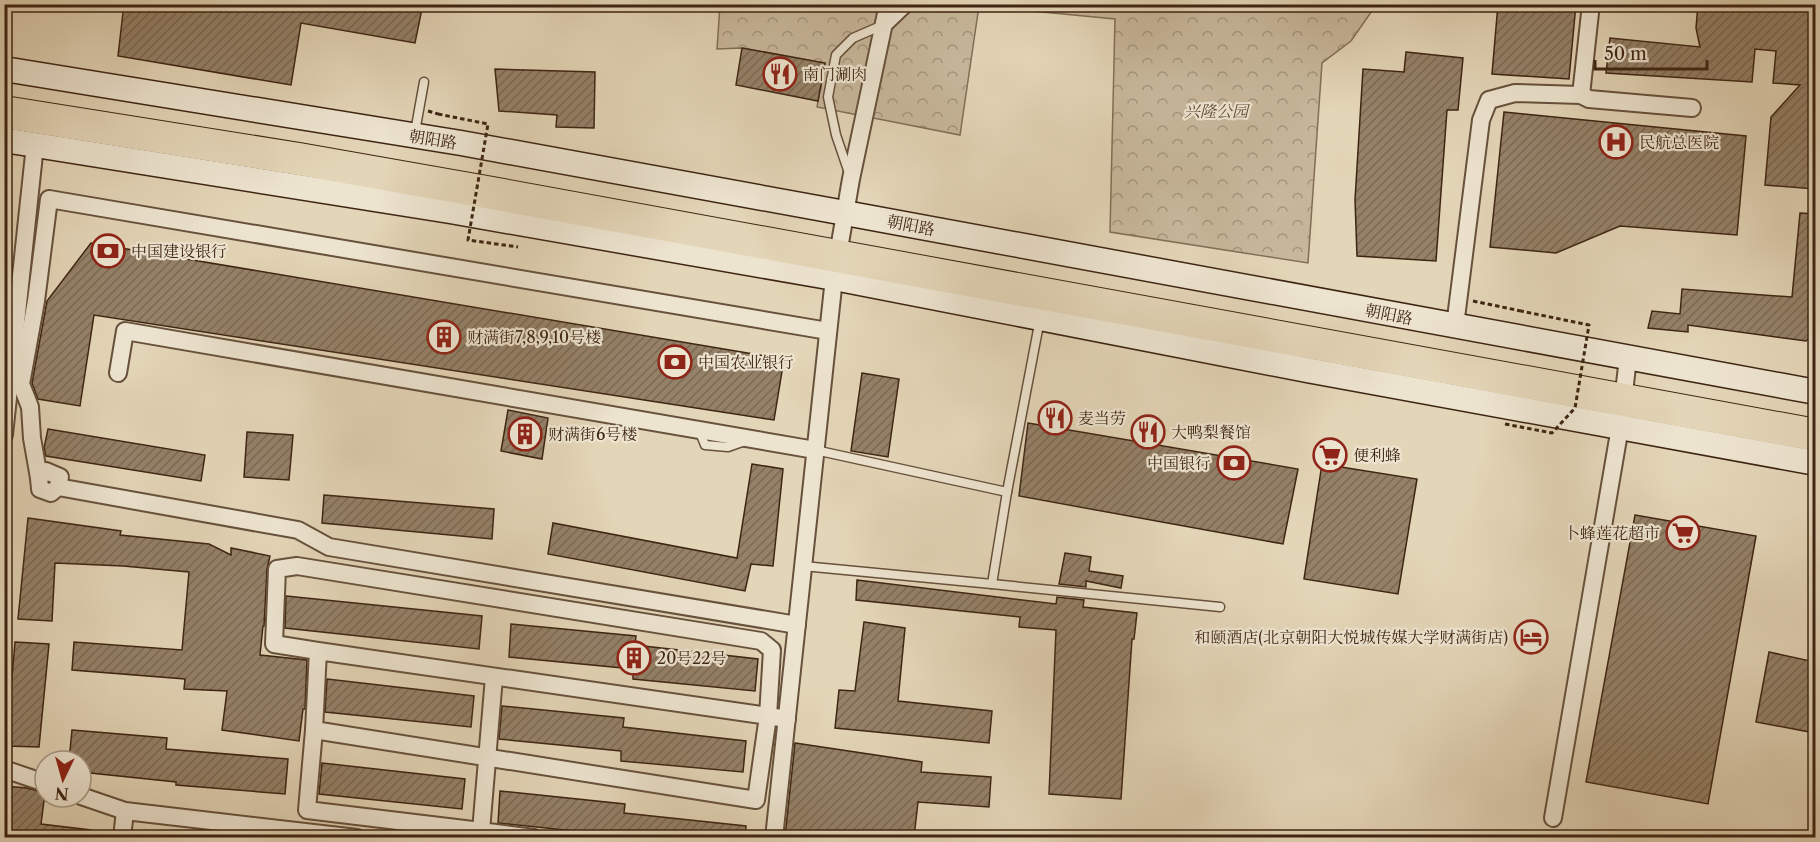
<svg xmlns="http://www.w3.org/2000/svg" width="1820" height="842" font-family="'Libre Caslon Text','Noto Serif SC',serif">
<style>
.park{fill:url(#park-crowns);stroke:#826e57;stroke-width:1.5}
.building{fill:url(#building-hatch);stroke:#3e2513;stroke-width:1.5}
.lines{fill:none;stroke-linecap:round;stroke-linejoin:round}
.lane-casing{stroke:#67513c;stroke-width:11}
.street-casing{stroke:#67513c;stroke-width:20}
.secondary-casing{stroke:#3e2513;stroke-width:27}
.highway-casing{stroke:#3e2513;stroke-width:34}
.path{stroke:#3e2513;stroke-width:3;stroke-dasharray:4.5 3;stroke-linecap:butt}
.lane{stroke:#ede4d0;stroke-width:8}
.street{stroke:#ede4d0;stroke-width:16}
.secondary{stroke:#ede4d0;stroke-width:24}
.highway{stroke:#e3d5b7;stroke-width:32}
.path-bridge{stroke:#3e2513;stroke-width:3;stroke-dasharray:4.5 3;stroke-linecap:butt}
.labels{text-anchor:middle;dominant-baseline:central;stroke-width:4.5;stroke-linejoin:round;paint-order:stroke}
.poi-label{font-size:16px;fill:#3e2513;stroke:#ede4d0;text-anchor:start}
.park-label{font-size:16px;font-style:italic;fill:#604a35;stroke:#ede4d0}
.street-label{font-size:16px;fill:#3e2513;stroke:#ede4d0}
</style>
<defs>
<pattern id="park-crowns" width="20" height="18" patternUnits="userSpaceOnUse" patternTransform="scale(1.5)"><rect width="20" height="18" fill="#c7b79b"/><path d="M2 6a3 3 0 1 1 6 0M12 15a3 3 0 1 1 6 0" fill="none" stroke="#a3957d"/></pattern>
<pattern id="building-hatch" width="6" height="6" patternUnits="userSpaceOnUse" patternTransform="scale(1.5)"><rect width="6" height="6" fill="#948168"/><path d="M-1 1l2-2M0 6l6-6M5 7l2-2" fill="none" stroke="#7a6954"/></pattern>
</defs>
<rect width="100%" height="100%" fill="#e3d5b7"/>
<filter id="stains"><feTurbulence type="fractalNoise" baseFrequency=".00333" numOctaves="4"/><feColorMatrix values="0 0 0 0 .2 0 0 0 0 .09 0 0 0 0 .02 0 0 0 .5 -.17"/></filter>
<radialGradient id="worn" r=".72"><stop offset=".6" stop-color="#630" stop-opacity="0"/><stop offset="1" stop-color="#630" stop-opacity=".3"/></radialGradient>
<path class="park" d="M720,5H1376L1351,41L1322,63L1308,263L1110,232L1115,19L979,6L960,135L817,107L825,63L742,48L717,49Z"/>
<g class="building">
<path d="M124,4H423L415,43L301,23L291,85L118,56Z"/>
<path d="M1498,4H1576L1569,79L1492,74Z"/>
<path d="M1698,4H1815V189L1765,185L1771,117L1800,85L1773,83L1776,51L1755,49L1752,82L1606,73L1610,38L1700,47L1696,28Z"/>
<path d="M742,48L825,63L818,101L736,85Z"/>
<path d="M1406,52L1463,58L1458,110H1447L1436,261L1357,256L1355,200L1363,69L1404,72Z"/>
<path d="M495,69L595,72L594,128L556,127L557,115L499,111Z"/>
<path d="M1504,112L1746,136L1737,235L1620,226L1556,253L1490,247Z"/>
<path d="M1800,213L1815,214V332L1806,341L1688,325V332L1648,328L1652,311L1680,314L1682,289L1792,297Z"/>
<path d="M91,243L784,359L774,420L94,315L80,406L38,399L32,383L47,301Z"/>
<path d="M862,373L899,379L888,457L851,451Z"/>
<path d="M508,410L548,418L542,459L501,451Z"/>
<path d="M1028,423L1298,469L1283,544L1019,496Z"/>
<path d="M48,429L205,455L201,481L46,456L44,448Z"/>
<path d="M247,432L293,435L289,480L244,477Z"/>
<path d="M752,464L783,469L773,566L751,564L745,591L548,554L553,523L737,558Z"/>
<path d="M1322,464L1417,479L1398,594L1304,579Z"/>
<path d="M324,495L494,509L492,539L322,523Z"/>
<path d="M1635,515L1756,536L1708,804L1586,782Z"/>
<path d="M28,518L121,531L120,535L209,544L231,555V548L270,556L267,569L264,626H263L260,655L307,660L305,709H303L299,741L222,730L227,691L184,689L185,679L72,670L74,642L182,650L189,572L123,566L55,563L52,621L18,619Z"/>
<path d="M1065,553L1091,557L1089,571L1123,576L1121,588L1086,581V587L1059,584Z"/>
<path d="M857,580L1056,604L1057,597L1084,600L1083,607L1137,613L1134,639H1132L1121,799L1049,794L1056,630L1019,627L1020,617L856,600Z"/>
<path d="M286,596L482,616L479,649L285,628Z"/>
<path d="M864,622L905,628L898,701L992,711L989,743L835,728L839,690L855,691Z"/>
<path d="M511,624L636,636L635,645L758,659L755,691L633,679V669L509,657Z"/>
<path d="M15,642L49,644L39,747L6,746Z"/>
<path d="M1769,652L1815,662V733L1756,722Z"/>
<path d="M327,679L474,696L471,727L325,712Z"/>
<path d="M502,706L624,718L623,727L746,741L743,772L621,761V751L499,739Z"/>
<path d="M72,730L167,738L166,749L288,759L285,794L176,785V782L81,772V761H69Z"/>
<path d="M795,743L922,762L921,772L991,777L989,807L918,802L914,837H785Z"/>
<path d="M322,763L465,779L462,809L319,794Z"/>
<path d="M4,786L27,788L45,793L41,824L91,830L90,837H4Z"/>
<path d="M500,791L625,804L624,813L746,826L745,837H621L622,836L498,823Z"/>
</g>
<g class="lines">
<defs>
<g id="lane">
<path d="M415,132L424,82"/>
<path d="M849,173L836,135L828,97L836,55L853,38L883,25"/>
<path d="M699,430L705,445L728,447L745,441"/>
<path d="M1007,492L1040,319"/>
<path d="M803,566L992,584L1007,492L815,450"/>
<path d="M992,584L1220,607"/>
</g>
<g id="street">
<path d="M884,24L905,4"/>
<path d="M1581,95L1591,4"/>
<path d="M1455,326L1481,120L1489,100L1515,93L1581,95L1589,99L1692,108"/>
<path d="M118,373L125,331L815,450"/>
<path d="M4,435L35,145"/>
<path d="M46,471L60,477L58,487L51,493L40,489L39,478Z"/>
<path d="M39,478L32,438L30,407L21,384L36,301L49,199L828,331"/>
<path d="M58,487L298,530L329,547L797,625"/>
<path d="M318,651L314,730L756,800L768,716L772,650L761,641L297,566L277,569L274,644L318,651L768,716L787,719"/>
<path d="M494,677L481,831L534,838"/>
<path d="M314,730L307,810L481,831"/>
<path d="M4,769L45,783"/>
<path d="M81,796L125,811L357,838"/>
<path d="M1553,818L1620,427L1628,358"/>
<path d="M122,838L125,811"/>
<path d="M774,838L834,278L851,179L888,4"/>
</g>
<g id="secondary">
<path d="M4,69L461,143L845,213L1816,392"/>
<path d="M4,140L450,211L834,278L1307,370L1816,463"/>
</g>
<path id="highway" d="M4,112L299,159L492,193L1816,435"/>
</defs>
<use href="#lane" class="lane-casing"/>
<use href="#street" class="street-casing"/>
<use href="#secondary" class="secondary-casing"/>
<use href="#highway" class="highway-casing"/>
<g class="path">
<path d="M428,111L438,114"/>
<path d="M1473,301L1521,311"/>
</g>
<use href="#lane" class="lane"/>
<use href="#street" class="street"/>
<use href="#secondary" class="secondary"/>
<use href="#highway" class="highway"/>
<g class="path-bridge">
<path d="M438,114L488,124L468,240L518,247"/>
<path d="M1505,424L1552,433L1575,408L1589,325L1521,311"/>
</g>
</g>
<defs>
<symbol id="restaurant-ring" viewBox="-11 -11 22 22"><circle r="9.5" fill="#ede4d0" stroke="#8f2418" stroke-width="1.5"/><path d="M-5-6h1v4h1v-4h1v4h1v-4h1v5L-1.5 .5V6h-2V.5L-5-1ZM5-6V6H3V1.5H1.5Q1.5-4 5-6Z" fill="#8f2418"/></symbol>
<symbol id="hospital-ring" viewBox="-11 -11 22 22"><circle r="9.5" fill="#ede4d0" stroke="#8f2418" stroke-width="1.5"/><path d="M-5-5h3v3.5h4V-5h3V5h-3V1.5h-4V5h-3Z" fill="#8f2418"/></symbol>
<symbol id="bank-ring" viewBox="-11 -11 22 22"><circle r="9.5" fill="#ede4d0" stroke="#8f2418" stroke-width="1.5"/><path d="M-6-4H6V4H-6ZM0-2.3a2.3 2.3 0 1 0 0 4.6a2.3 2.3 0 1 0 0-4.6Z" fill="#8f2418"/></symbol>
<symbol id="building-ring" viewBox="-11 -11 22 22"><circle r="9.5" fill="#ede4d0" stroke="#8f2418" stroke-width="1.5"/><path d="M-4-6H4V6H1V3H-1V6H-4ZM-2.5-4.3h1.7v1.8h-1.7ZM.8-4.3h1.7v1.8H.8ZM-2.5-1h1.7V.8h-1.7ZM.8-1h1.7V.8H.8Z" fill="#8f2418"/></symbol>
<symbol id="supermarket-ring" viewBox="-11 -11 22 22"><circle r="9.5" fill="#ede4d0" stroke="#8f2418" stroke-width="1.5"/><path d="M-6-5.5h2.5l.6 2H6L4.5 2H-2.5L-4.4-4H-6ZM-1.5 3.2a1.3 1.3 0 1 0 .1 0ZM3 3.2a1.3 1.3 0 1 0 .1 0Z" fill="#8f2418"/></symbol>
<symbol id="hotel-ring" viewBox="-11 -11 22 22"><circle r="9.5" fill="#ede4d0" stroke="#8f2418" stroke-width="1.5"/><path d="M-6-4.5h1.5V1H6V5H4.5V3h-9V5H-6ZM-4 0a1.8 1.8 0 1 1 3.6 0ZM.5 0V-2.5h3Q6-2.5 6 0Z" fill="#8f2418"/></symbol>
</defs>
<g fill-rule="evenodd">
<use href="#restaurant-ring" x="761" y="55" width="38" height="38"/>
<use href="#hospital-ring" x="1597" y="123" width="38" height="38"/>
<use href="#bank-ring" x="89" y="232" width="38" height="38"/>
<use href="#building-ring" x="425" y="318" width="38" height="38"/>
<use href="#bank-ring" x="656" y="343" width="38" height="38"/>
<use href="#restaurant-ring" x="1036" y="399" width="38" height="38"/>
<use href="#restaurant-ring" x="1129" y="413" width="38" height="38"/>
<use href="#building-ring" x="506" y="415" width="38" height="38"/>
<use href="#supermarket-ring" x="1311" y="436" width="38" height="38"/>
<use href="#bank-ring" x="1215" y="444" width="38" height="38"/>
<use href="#supermarket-ring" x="1664" y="514" width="38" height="38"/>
<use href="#hotel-ring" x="1512" y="618" width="38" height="38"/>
<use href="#building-ring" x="615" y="639" width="38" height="38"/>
</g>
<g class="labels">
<g class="poi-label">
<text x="803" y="74">南门涮肉</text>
<text x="1639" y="142">民航总医院</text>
<text x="131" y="251">中国建设银行</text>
<text x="467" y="337">财满街7,8,9,10号楼</text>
<text x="698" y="362">中国农业银行</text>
<text x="1078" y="418">麦当劳</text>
<text x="1171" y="432">大鸭梨餐馆</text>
<text x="548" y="434">财满街6号楼</text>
<text x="1353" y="455">便利蜂</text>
<text x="1211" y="463" text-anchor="end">中国银行</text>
<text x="1660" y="533" text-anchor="end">卜蜂莲花超市</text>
<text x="1508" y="637" text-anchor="end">和颐酒店(北京朝阳大悦城传媒大学财满街店)</text>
<text x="657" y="658">20号22号</text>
</g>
<g class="park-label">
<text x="1216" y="111">兴隆公园</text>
</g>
<g class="street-label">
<text transform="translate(433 139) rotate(9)">朝阳路</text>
<text transform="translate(911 225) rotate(11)">朝阳路</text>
<text transform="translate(1389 314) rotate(11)">朝阳路</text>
</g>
</g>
<rect width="1820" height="842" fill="none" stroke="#e3d5b7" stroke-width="24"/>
<rect x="6" y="6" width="1808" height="830" fill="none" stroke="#3e2513" stroke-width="3"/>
<rect x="12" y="12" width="1796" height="818" fill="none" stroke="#3e2513" stroke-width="1.5"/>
<g transform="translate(63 779) rotate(185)"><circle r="28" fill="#ede4d0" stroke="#a79884" stroke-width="1.5"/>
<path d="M0-4.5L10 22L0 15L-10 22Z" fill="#8f2418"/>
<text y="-9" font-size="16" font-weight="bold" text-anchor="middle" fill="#3e2513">N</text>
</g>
<path d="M1595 60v9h112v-9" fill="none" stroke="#3e2513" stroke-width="3"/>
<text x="1604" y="60" font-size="18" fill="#3e2513" stroke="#ede4d0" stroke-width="4.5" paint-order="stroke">50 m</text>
<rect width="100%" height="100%" filter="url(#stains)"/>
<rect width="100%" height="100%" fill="url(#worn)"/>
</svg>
